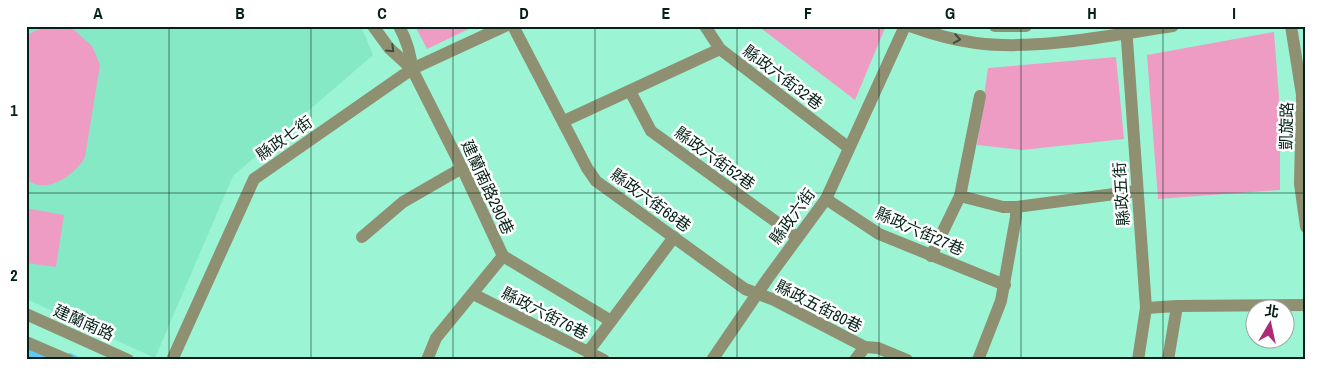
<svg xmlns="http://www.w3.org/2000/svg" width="1332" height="386" font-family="'Archivo Narrow','Noto Sans TC',sans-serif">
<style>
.built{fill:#85e9c6}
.green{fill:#ee9cc3}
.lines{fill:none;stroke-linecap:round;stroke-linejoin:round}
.stream{stroke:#5bcbfc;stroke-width:4}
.canal{stroke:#5bcbfc;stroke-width:12}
.minor{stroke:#8f9071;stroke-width:12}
.oneway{stroke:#3c4d3c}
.grid{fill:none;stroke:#042118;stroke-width:1;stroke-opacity:0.55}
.labels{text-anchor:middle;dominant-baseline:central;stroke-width:5;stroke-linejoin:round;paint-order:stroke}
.street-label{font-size:16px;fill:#042118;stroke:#fff}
.neatline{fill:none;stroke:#042118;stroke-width:2}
.grid-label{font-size:16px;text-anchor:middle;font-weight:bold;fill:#042118}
</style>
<rect width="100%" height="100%" fill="#9bf5d5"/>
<path class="built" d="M26,26H361L373,55L233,176L155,358L26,299Z"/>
<g class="green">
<path d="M47,26H66L74,30L92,46L100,65L85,157C77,172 56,188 38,185C34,184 30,182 26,180V35Z"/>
<path d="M415,26H475L427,49Z"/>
<path d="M758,26H882L885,28L855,100Z"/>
<path d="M1274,32L1280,111V190L1158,199L1147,55Z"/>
<path d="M1116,57L1124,139L1022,150L977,145L988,68Z"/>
<path d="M26,208L64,215L56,267L26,263Z"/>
</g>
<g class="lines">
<path class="stream" d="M70,355L80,360"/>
<path class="canal" d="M26,353L42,360"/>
<g class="minor">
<path d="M373,26L389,48L412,69L462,168L503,256"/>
<path d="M399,26C407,41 411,53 412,69"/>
<path d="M513,26L587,168L596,181L745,289L772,299L865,347L878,348L907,360"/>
<path d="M705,26L720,49L849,148"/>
<path d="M910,26C932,34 953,40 976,43C1036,51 1112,35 1173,26"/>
<path d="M995,26H1026"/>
<path d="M1126,26L1146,308L1138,360"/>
<path d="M1291,26L1302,95L1300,184L1306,227"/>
<path d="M630,91L651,131L797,237"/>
<path d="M564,121L720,49"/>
<path d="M960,196L980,96"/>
<path d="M826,199L879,234L1005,285"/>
<path d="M362,237L403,202L462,168"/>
<path d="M503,256L611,321"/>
<path d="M931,256L960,196L1003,207H1016L1137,191"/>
<path d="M473,294L604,360"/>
<path d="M1146,308L1177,306L1306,305"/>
<path d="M26,314L128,360"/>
<path d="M26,342L68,360"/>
<path d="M588,352L674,237"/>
<path d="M172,360L254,179L412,69L505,26"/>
<path d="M427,360L436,338L503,256"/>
<path d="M712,360L768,278L826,199L905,26"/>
<path d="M855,360L865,347"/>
<path d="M978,360L1001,301L1016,217V207"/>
<path d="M1168,360L1177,306"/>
</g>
</g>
<defs><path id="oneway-chevron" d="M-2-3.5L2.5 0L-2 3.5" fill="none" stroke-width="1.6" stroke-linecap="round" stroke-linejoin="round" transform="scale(1.25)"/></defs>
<g class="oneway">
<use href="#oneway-chevron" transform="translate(957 39) rotate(10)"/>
<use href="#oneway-chevron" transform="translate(391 49) rotate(44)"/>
</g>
<path class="grid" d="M169,26V360M311,26V360M453,26V360M595,26V360M737,26V360M879,26V360M1021,26V360M1163,26V360M26,193H1306"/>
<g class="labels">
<g class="street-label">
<text transform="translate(783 77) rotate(37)">縣政六街32巷</text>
<text transform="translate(1286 126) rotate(-89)">凱旋路</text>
<text transform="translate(284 138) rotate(-35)">縣政七街</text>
<text transform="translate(715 158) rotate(36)">縣政六街52巷</text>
<text transform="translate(488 187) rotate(65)">建蘭南路290巷</text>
<text transform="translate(1121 194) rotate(-94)">縣政五街</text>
<text transform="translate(651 200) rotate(36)">縣政六街68巷</text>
<text transform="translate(792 216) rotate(-54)">縣政六街</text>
<text transform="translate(920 231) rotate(24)">縣政六街27巷</text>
<text transform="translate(819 306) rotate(27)">縣政五街80巷</text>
<text transform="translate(545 313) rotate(27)">縣政六街76巷</text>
<text transform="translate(84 322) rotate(24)">建蘭南路</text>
</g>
</g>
<rect width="1332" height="386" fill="none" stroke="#ffffff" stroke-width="55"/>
<g transform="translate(1270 324) rotate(9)"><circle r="24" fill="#ffffff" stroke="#9ba6a3"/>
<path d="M0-4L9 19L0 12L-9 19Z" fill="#ac2a76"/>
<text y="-8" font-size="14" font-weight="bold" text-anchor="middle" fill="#042118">北</text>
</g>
<rect x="28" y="28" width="1276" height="330" class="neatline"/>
<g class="grid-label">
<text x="98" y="19">A</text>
<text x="240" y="19">B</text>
<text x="382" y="19">C</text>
<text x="524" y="19">D</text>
<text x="666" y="19">E</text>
<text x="808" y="19">F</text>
<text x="950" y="19">G</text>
<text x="1092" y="19">H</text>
<text x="1234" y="19">I</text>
<text x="14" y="116">1</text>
<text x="14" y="281">2</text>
</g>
</svg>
